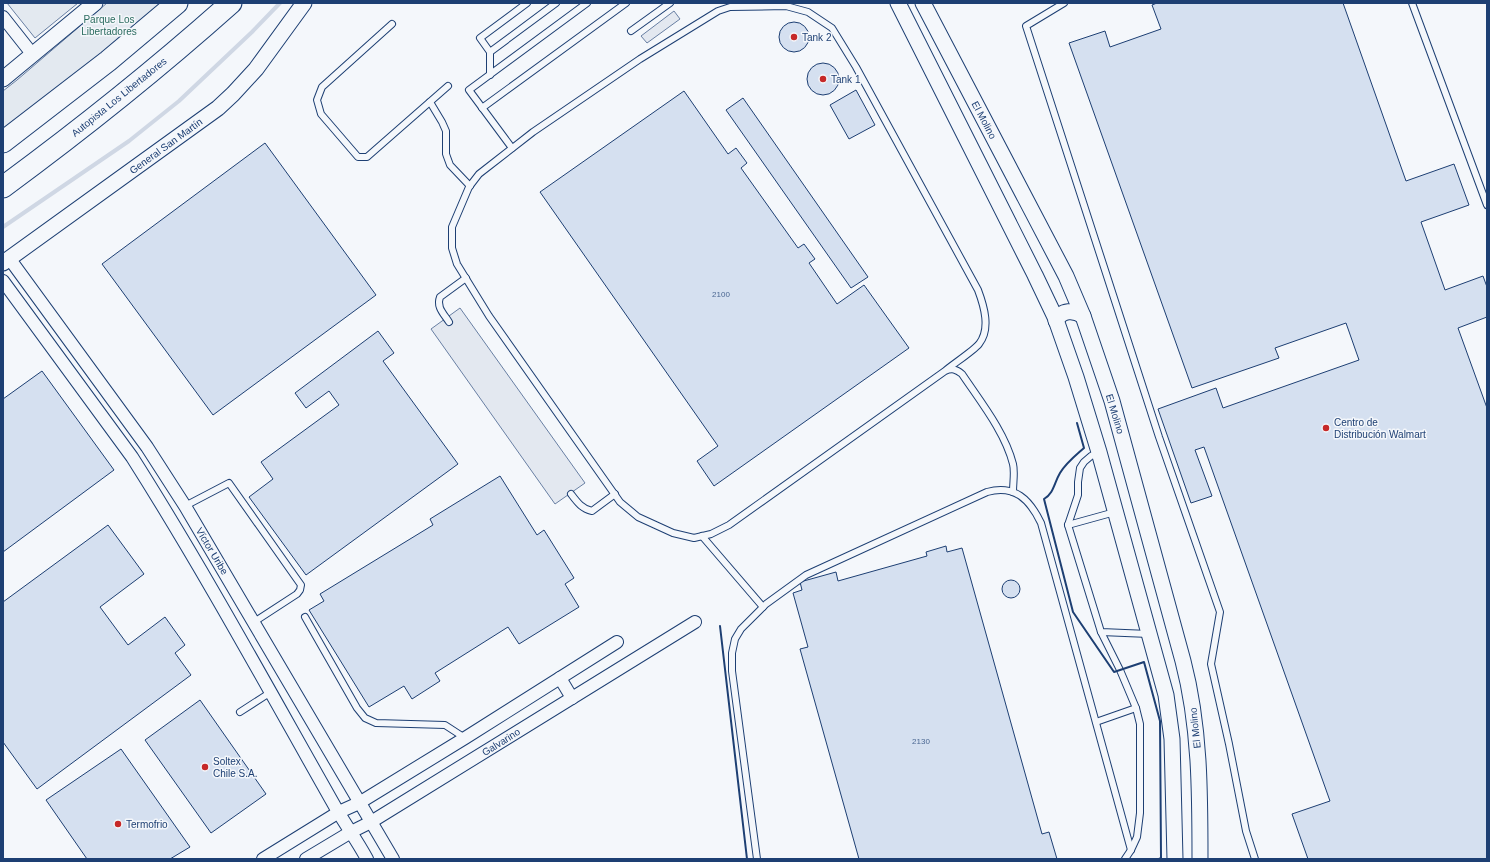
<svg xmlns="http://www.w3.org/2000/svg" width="1490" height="862" font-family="Arial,sans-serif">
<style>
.green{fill:#e3e9f0;stroke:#687fa3}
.parking{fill:#e3e8f0;stroke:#687fa3}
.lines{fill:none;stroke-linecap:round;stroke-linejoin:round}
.stream{stroke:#cfd7e4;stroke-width:4}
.building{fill:#d5e0f0;stroke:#1d3f73}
.service-casing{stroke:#1d3f73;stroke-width:8}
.minor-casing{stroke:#1d3f73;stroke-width:14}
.tertiary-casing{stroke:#1d3f73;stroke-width:17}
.motorway-casing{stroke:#1d3f73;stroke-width:23}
.service{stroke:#f4f7fb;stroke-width:6}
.minor{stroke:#f4f7fb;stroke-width:12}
.tertiary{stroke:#f4f7fb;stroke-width:15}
.motorway{stroke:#f4f7fb;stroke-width:21}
.wall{stroke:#1d3f73;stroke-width:2}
.poi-dot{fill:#c62828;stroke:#f4f7fb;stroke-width:1.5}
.labels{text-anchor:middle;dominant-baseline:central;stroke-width:3;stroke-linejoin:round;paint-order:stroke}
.number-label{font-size:8px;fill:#4b6792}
.park-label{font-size:10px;fill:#2c6c60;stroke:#f4f7fb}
.poi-label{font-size:10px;fill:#1d3f73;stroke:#f4f7fb;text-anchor:start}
.street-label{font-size:10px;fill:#1d3f73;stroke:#f4f7fb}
</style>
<rect width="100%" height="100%" fill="#f4f7fb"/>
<g class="green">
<path d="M7,3H78L35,38Z"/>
<path d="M107,3H164L3,134V91L17,80Z"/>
</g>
<g class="parking">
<path d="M674,11L680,19L647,43L641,36Z"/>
<path d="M460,308L585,483L555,504L431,329Z"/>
</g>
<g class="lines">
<path class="stream" d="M3,227L129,141L179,101L252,32L280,3"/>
</g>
<g class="building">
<path d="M1157,3H1343L1406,181L1454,164L1469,205L1421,222L1445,290L1483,276L1487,287V317L1458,328L1487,408V859H1308L1292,814L1330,801L1204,447L1195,450L1212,496L1191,503L1158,409L1216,388L1223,408L1359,360L1346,323L1275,348L1279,358L1192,388L1069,43L1105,31L1110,47L1161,29L1152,5Z"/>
<circle cx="794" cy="37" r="15"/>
<circle cx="823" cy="79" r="16"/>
<path d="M856,90L875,125L849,139L830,105Z"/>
<path d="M684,91L728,154L736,148L747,163L741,168L798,248L804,244L815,259L809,263L837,304L864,285L909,348L714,486L697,461L718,446L540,192Z"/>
<path d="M743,98L868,277L851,288L726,110Z"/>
<path d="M265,143L376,295L213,415L102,264Z"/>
<path d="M378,331L394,353L383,361L458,464L306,575L249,497L273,479L261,462L339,405L329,391L306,408L295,393Z"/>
<path d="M42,371L114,470L3,552V399Z"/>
<path d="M500,476L537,535L544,530L574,578L565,584L579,607L519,644L508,627L435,673L440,681L412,699L404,686L369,707L309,610L324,601L320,594L433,525L430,519Z"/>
<path d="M108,525L144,574L100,607L128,645L165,617L185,645L175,653L191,675L37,789L3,742V602Z"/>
<path d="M946,546L947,552L962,548L1042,834L1049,832L1057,859H859L800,649L808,647L793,593L802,590L800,582L836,572L838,581L927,556L926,552Z"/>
<circle cx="1011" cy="589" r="9"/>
<path d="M200,700L266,794L211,833L145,740Z"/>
<path d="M121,749L190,847L170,859H87L46,800Z"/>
</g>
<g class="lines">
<defs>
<g id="service">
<path d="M1064,3L1026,26L1159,437L1220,612L1211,664L1229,744L1246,831L1255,859"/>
<path d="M1412,3L1487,205"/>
<path d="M392,24L322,87L317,100L321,114L358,157H367L448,86"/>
<path d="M631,31L670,3"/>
<path d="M490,52L480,38L527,3"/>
<path d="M490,75V52L556,3"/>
<path d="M430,102L442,122L446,131V154L450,165L470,186"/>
<path d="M482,108L626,3"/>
<path d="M512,148L469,90L587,3"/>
<path d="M449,322C444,314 436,307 440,297L466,278"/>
<path d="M945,371C953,364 972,352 979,344C991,329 984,306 978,290L856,67L832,28L808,12L786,6L730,7L718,11L640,59L533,132L479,174L469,187L452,227V248L457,264L489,316L620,502L638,517L673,533L694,538L711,534L729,525L945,371C952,368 956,369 962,374C980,401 1005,432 1013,464C1015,472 1013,482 1013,492"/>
<path d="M1099,452L1091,456L1084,462L1080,468L1078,482V495L1068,525L1101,632L1149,634"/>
<path d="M571,494C577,502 582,509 592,511L615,494"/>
<path d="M185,506L229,483L301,585L300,590L297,594L254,622"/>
<path d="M1068,525L1115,512"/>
<path d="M702,536L763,607"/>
<path d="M305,617L357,708L365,718L376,723L445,725L465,738"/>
<path d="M1101,632L1120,670L1136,708L1140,724V813L1137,837L1131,850L1125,859"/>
<path d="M240,712L271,692"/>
<path d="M1096,722L1136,708"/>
<path d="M757,859L732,671V653L735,639L741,629L766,604L806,575L987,492C1015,484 1030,500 1041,523L1131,850"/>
</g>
<g id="minor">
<path d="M3,17L33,55"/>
<path d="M9,258L147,447L185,506L393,859"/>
<path d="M3,281L132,457C205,572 270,692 337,810C347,827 358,842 367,859"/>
<path d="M560,678L572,698"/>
<path d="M263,859L339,812L359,803L465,738L617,642"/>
<path d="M306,859L351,832L371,822L695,622"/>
</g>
<g id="tertiary">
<path d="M898,3L1035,275L1055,317L1076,377L1099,452L1166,695L1172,739L1175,859"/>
<path d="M923,3L1066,276L1083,316L1112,401L1183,661C1200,726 1200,792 1200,859"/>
<path d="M3,79L95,3"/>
<path d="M3,263L218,108L233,94L256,69L304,3"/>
<path d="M1056,321C1061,309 1075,310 1083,316"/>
</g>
<g id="motorway">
<path d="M3,142L108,61L177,3"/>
<path d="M3,187C82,129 158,68 231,3"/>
</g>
</defs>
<use href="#service" class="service-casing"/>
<use href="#minor" class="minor-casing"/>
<use href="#tertiary" class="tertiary-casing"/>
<use href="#motorway" class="motorway-casing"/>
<use href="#service" class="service"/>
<use href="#minor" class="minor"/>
<use href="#tertiary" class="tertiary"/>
<use href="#motorway" class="motorway"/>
<g class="wall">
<path d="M1077,423L1084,448C1075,456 1066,463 1060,473C1054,483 1054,493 1044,499L1073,612L1114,672L1144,662L1160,721L1161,858L1159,859"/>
<path d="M720,626L747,859"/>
</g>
</g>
<g class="poi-dot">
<circle cx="794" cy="37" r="4"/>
<circle cx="823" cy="79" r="4"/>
<circle cx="1326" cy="428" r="4"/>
<circle cx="205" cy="767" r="4"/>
<circle cx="118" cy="824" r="4"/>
</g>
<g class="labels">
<g class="number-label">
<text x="721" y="294">2100</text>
<text x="921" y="741">2130</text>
</g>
<g class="park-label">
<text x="109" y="19">Parque Los<tspan x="109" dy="12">Libertadores</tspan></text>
</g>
<g class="poi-label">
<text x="802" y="37">Tank 2</text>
<text x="831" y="79">Tank 1</text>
<text x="1334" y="422">Centro de<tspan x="1334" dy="12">Distribución Walmart</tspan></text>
<text x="213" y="761">Soltex<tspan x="213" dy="12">Chile S.A.</tspan></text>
<text x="126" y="824">Termofrio</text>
</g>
<g class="street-label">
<text transform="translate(119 97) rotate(-39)">Autopista Los Libertadores</text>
<text transform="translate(984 120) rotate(62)">El Molino</text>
<text transform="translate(166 146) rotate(-36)">General San Martín</text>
<text transform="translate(1115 414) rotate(73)">El Molino</text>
<text transform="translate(212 551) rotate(59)">Víctor Uribe</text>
<text transform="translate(1195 728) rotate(-96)">El Molino</text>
<text transform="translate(501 742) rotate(-32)">Galvarino</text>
</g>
</g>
<rect width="1490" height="862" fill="none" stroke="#1d3f73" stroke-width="8"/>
</svg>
